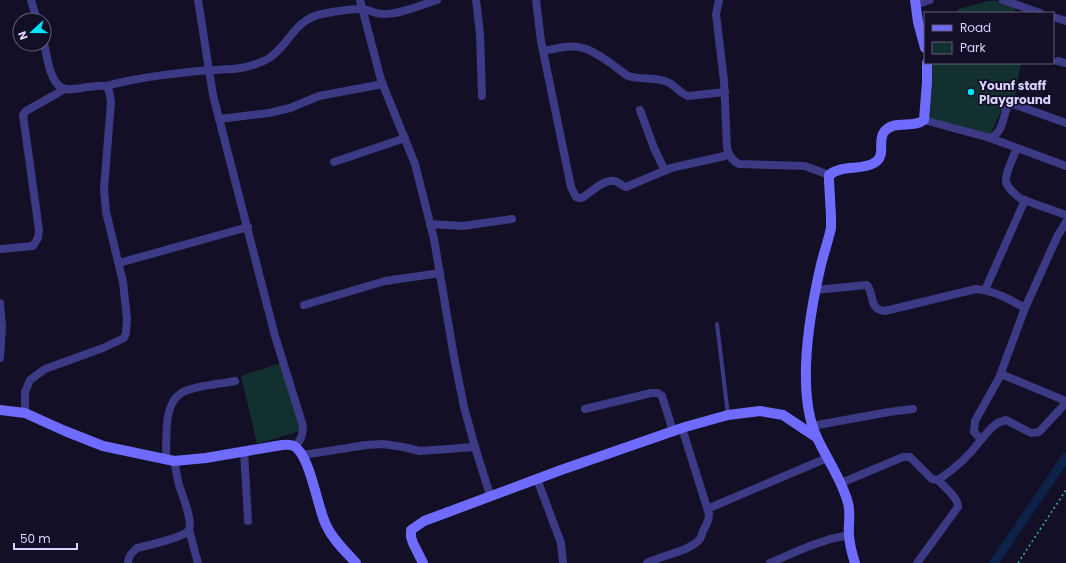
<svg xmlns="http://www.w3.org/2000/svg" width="1066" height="563" font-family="Poppins,sans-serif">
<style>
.green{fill:#12302f}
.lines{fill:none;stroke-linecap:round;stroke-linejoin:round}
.canal{stroke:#0c2248;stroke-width:9}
.path{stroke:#2fb8b0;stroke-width:1.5;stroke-dasharray:2 3;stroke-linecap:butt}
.lane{stroke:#3d3a85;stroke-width:4}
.street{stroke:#3d3a85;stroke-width:8}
.secondary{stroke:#6f6bff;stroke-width:10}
.poi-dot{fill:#00e5ff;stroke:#130f26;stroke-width:1.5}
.labels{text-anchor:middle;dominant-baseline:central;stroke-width:3.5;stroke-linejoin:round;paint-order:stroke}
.poi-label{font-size:12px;font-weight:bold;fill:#d9d4ff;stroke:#130f26;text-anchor:start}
</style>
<rect width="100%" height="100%" fill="#130f26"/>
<g class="green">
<path d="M988,1H1005L1016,6L1014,12L1015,13H958V9Z"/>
<path d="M927,63H1021L1014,103L1006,105L1000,113L989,138L925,120Z"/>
<path d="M283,362L303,430L257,444L241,376Z"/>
</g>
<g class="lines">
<path class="canal" d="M994,563L1066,457"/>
<path class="path" d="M1018,563L1066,490"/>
<path class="lane" d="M717,324L728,415"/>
<g class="street">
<path d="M31,0L37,20"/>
<path d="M198,0L213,95L275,336L303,426C303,435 301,440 295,447"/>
<path d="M360,0L381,80L415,164L434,239L454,357L464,407L475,447L490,495"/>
<path d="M476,0L480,34L482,96"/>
<path d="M536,0L541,41L571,187L576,197L580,198H582C591,192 604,179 614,181C619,182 622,186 626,187L671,168L729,155"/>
<path d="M719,0L716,14L724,81L727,148C729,156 732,161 739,164L805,166L829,175"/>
<path d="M1003,0L1040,13"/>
<path d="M915,5L930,0"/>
<path d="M1053,17L1066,21"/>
<path d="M543,51C555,49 571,44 583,48C598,52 615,67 628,76C640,80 654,77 665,81C675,84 679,93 688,96L725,92"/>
<path d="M1058,61L1066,63"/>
<path d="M106,86C136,78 167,74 199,71C218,69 238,71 256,64C261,62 268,60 272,56C290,42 296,19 322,14C332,12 351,9 361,9C369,9 376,15 384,14C401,14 421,5 437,0"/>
<path d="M640,110L654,148L665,171"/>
<path d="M219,119L269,113L290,108L319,96L383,84"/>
<path d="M924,120L990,138C1003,133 1003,118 1007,107L1013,104L1066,123"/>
<path d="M990,138L1066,166"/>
<path d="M1017,148C1014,155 1006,172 1006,179C1005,187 1016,195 1021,199L1066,215"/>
<path d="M334,162L405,138"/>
<path d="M430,224L463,226L512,219"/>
<path d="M0,249L33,246L38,238L39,230L23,115L26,111L65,89"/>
<path d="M119,263L248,227"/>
<path d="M815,290L867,285C875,295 868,309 885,311L976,289C995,291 1009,299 1025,308"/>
<path d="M985,290L1025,200"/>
<path d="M0,303L2,327L0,358"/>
<path d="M304,305L385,281L440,273"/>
<path d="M1001,374L1066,401"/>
<path d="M585,409L651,393H658L662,396L673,431"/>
<path d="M25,413V392L30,380L45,369L103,348L124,338L126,333L127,319L123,282L106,212L104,190L111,101L109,91L106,86C99,85 94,87 87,87C81,88 72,90 66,89C50,87 47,56 44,43"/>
<path d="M812,426L889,412L913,409"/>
<path d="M980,441C988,432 994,422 1006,420L1031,433L1039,432L1066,403"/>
<path d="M244,451L248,521"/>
<path d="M303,455L366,445L383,444L403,447L420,451L475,447"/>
<path d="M166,459C167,440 163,405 180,394C190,386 221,384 235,381"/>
<path d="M537,479L561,543L563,563"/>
<path d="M841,483L903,457H910L932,479L938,480C953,470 969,456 980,441L979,437L974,432L975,421L999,378L1025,308L1058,235L1066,222"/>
<path d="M707,509L827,458"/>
<path d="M189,530L198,563"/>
<path d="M128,563C128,557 132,552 137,548C146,546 185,537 189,530C193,521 182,494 179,485C177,477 176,469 174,461"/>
<path d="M647,563C662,555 688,552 699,540C702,537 702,532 704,529C707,523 709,521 709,514L682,428"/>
<path d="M770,563C798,551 819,540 849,535"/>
<path d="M917,563L958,507C958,497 945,488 938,480"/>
</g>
<g class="secondary">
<path d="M915,0L918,22L925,48"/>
<path d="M0,410L25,413L65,431L103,446L174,461L206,458L282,445C286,445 290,444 294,446C310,455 317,506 326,525C333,540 345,551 356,563"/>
<path d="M423,563L413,543L411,537V530L424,521L561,470L685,427L728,415L760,411L783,415L816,437"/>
<path d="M855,563C852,554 850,546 849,536C848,525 851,514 848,503C840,472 817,448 810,417C800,373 810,313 820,269C823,255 828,242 831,228V216L829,181V175C843,164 860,171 874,163C887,156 877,141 884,132C894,119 913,129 924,120L927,82V63"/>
</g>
</g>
<circle class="poi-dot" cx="971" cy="92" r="4"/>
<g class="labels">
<g class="poi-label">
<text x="979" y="85">Younf staff<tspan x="979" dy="14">Playground</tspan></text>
</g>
</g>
<rect x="924" y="12" width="130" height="52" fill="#130f26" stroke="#625e7d"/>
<rect x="932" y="25" width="20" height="6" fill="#6f6bff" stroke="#625e7d"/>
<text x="960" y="32" font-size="12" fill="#d9d4ff">Road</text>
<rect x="932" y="42" width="20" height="12" fill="#12302f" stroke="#625e7d"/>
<text x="960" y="52" font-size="12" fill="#d9d4ff">Park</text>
<g transform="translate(32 32) rotate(249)"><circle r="19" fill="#130f26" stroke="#625e7d"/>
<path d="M0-3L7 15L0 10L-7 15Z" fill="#00e5ff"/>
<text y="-6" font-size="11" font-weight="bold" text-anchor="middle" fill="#d9d4ff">N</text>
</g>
<path d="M14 543v6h63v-6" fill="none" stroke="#d9d4ff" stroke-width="2"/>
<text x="20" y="543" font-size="12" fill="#d9d4ff" stroke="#130f26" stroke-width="3" paint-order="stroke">50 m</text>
</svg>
